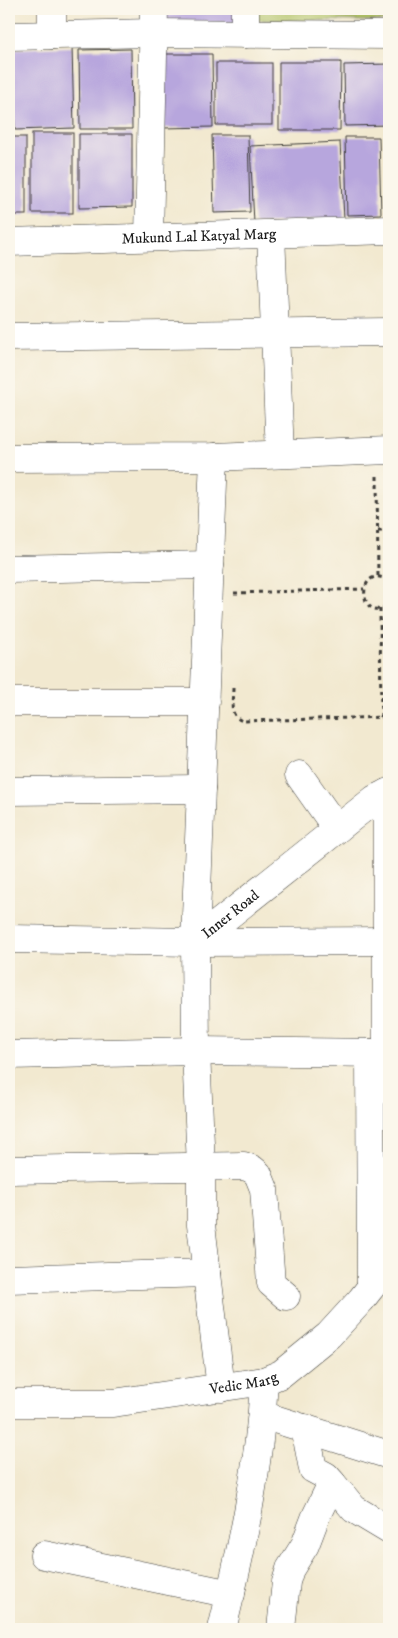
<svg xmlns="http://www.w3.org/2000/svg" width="398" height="1638" font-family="'IM FELL DW Pica',serif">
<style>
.green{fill:#b1c265;stroke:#666f40}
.building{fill:#b7a6dd}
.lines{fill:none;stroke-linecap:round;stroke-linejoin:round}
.minor-casing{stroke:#3c3b37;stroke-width:29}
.path{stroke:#3c3b37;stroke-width:3;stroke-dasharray:4 4;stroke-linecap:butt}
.minor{stroke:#fff;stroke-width:28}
.labels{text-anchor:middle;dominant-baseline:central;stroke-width:5;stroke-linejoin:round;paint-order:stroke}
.street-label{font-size:15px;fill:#1c1c1c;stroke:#fbf7ec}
</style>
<rect width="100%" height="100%" fill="#fbf7ec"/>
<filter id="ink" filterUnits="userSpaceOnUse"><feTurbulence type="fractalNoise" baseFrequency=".02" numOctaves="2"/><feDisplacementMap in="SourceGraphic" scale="10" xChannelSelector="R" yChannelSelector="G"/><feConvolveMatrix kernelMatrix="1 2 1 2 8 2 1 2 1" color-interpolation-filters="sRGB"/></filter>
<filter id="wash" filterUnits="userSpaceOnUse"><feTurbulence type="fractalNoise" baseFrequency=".0096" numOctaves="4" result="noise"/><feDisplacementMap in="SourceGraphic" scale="20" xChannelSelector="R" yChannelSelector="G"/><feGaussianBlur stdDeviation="1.12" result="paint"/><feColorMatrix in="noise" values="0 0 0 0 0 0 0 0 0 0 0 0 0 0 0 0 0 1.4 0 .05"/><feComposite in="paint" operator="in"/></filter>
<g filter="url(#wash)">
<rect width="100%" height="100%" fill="#f2e9d0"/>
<path class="green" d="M253,9H389V21L253,20Z"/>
<g id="blocks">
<g class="building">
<rect x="165" y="9" width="76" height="15"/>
<path d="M72,47L74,128L15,130L12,49Z"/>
<path d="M131,49L132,129H80L79,50Z"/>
<path d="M162,54H212L213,127L163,128Z"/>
<path d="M279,62H341L340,130H279Z"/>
<rect x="216" y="63" width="56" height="62"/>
<path d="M389,64V125L345,126L344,65Z"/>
<rect x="32" y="133" width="41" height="80"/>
<path d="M79,134H132V207L79,208Z"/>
<path d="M212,135H248L250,212L214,213Z"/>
<rect x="9" y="137" width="17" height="78"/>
<path d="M345,137H379L381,214L347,215Z"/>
<path d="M340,142L344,219L254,223L250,146Z"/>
</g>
</g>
</g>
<g filter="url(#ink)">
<use href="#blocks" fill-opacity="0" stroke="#3c3b37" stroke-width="1"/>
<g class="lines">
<defs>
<g id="minor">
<path d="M52,9V35"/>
<path d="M245,34V9"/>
<path d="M9,36L154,33L389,35"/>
<path d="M271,234L280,454"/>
<path d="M149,237L154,9"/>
<path id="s1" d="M9,242L389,230"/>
<path d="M9,337L389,332"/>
<path d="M214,457L195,942L196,1051L201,1167V1225L221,1388"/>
<path d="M9,458L214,457L389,450"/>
<path d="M9,569L210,565"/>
<path d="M9,702H205"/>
<path d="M299,775L337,829"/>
<path d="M9,791L201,789"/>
<path d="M9,939L195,942L386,941"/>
<path id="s2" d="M195,942L375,799L389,792"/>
<path d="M370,1053L371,1287"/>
<path d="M9,1055L196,1051L387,1053V793"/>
<path d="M9,1170L244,1166L252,1169L258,1174L264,1189L271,1283L286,1296"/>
<path d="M9,1279L207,1273"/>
<path id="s3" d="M9,1403H113L264,1381L281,1374L329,1335L361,1300L389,1264"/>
<path d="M262,1415L389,1455"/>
<path d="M332,1483L354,1509L389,1530"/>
<path d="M44,1555L231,1594"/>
<path d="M222,1629C242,1549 260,1464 264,1381"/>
<path d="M281,1629L286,1582L290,1569L305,1545L316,1516L332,1483L326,1476L313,1469L305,1428"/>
</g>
</defs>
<use href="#minor" class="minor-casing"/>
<g class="path">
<path d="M377,476L378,578"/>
<path d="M378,531H389"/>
<path d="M389,581C357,560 356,626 389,605"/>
<path d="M234,593L364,589"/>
<path d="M380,609L381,717"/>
<path d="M233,688C233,702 228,716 243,721L389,717"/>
</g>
<use href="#minor" class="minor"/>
</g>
</g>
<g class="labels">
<g class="street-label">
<text stroke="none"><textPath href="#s1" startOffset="190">Mukund Lal Katyal Marg</textPath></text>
<text stroke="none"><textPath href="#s2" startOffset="45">Inner Road</textPath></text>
<text stroke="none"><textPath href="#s3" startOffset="236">Vedic Marg</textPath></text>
</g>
</g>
<rect width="398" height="1638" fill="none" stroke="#fbf7ec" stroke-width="30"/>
</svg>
